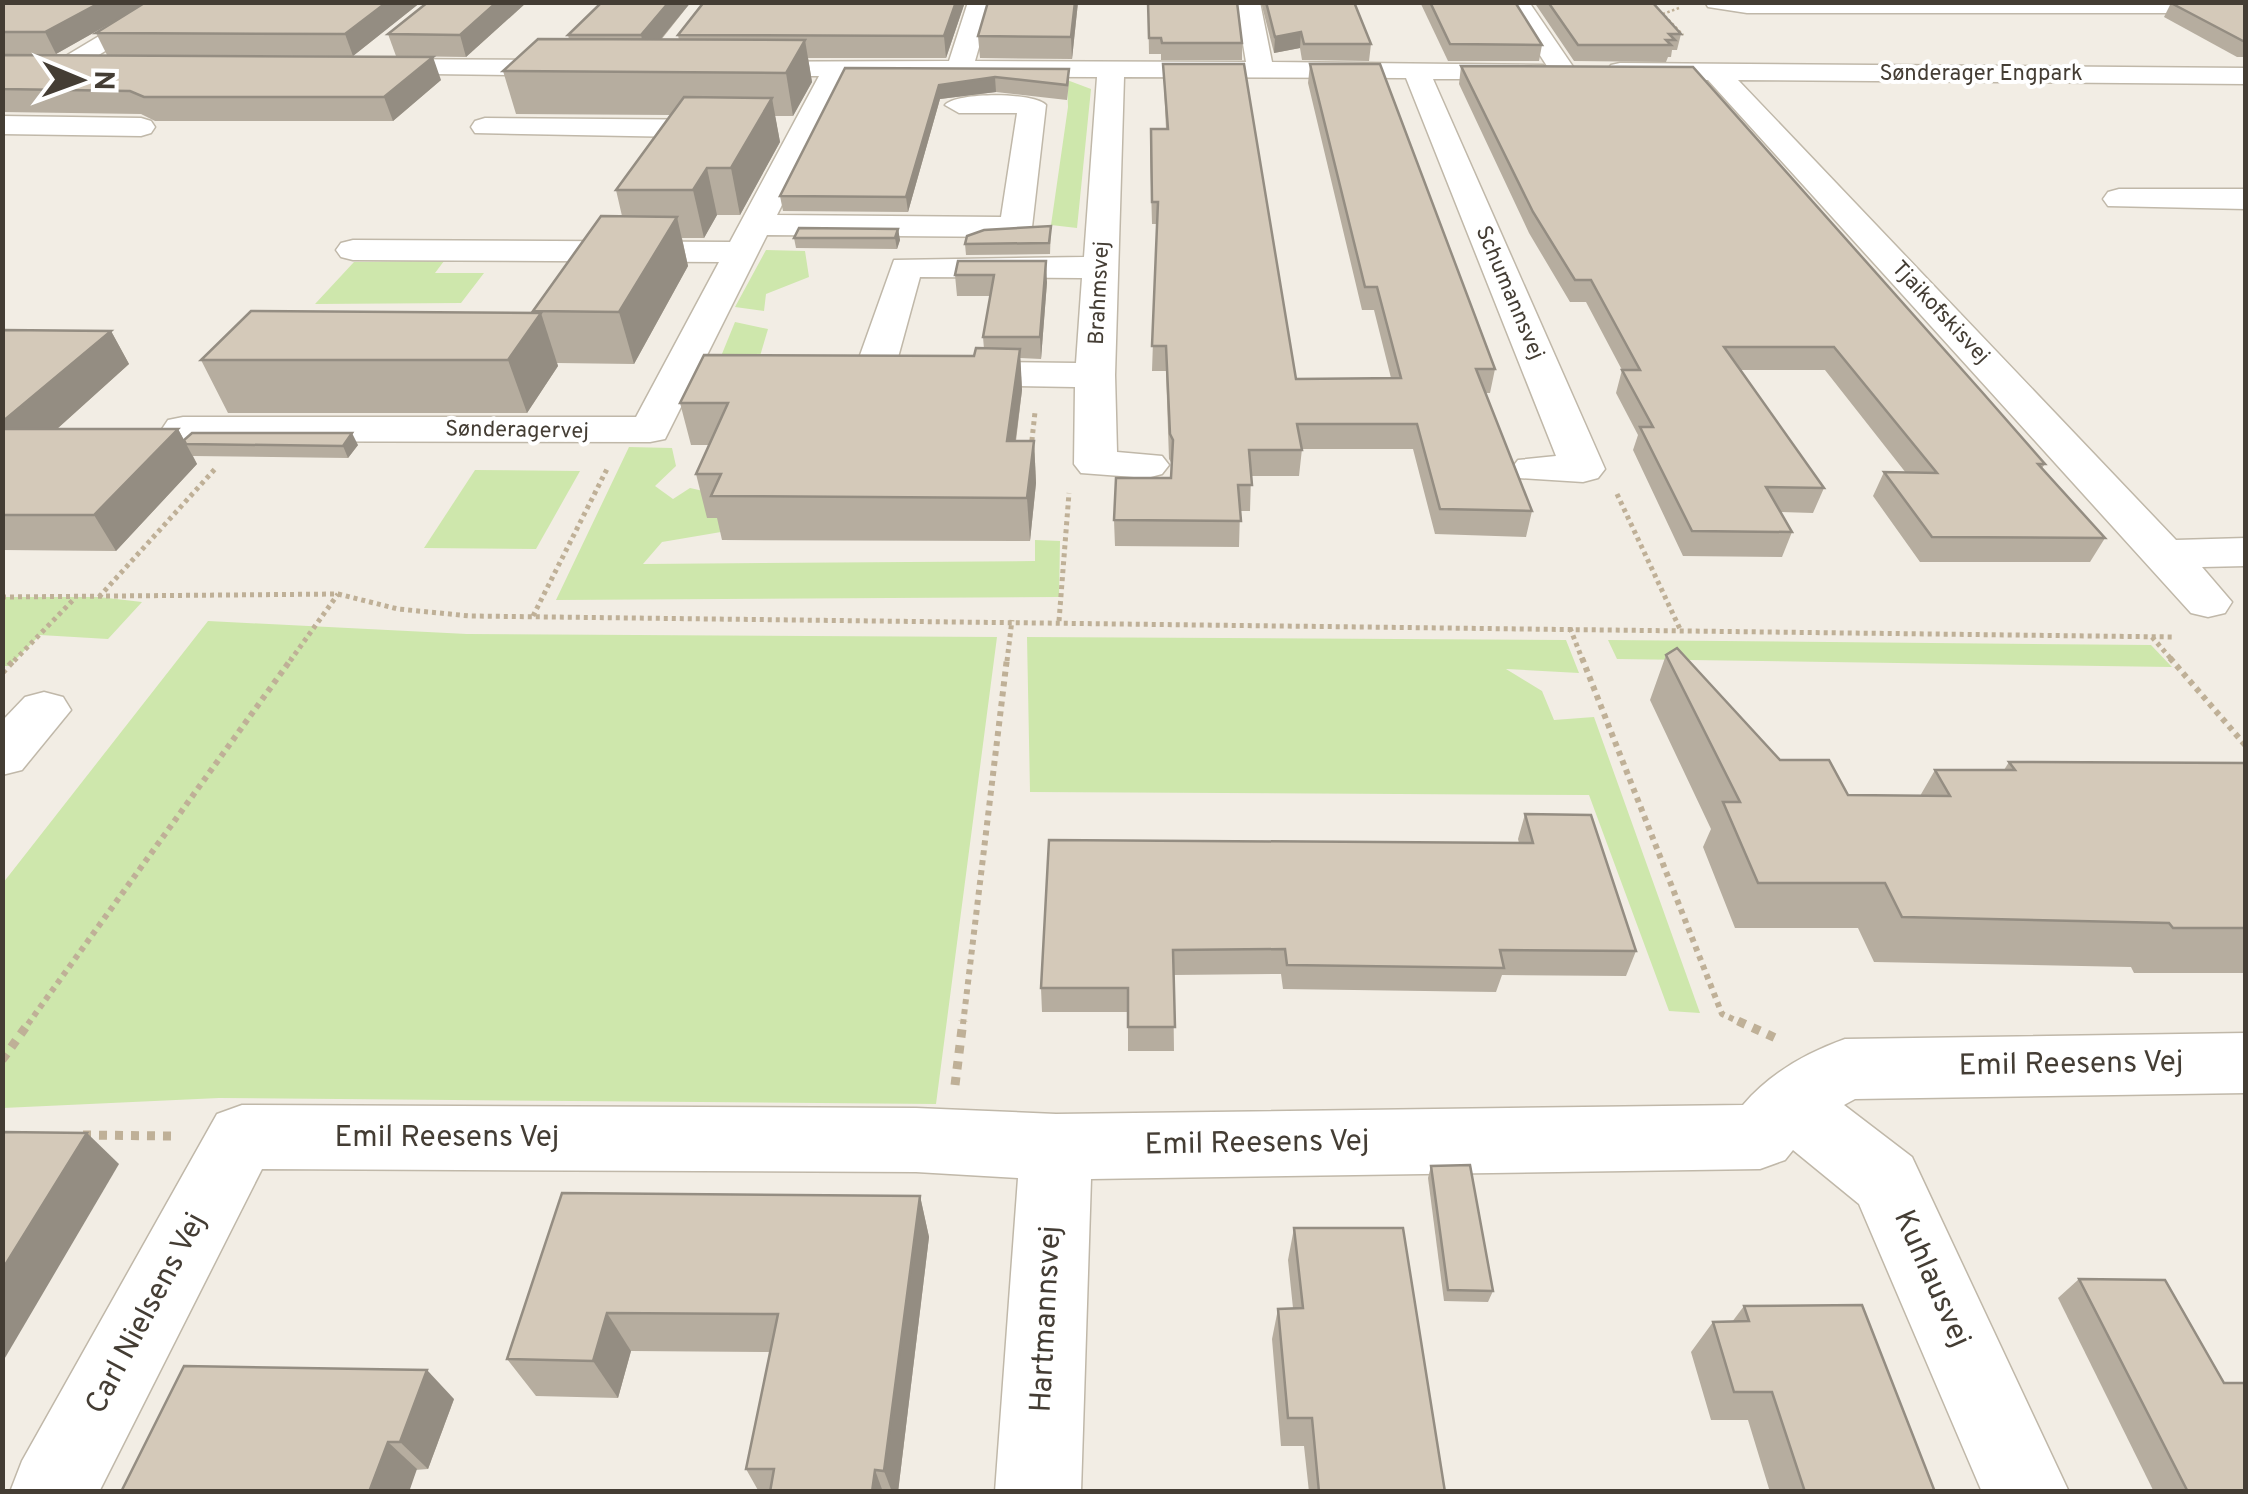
<svg xmlns="http://www.w3.org/2000/svg" width="2248" height="1494" font-family="Overpass,sans-serif">
<style>
.green{fill:#cee7ac}
.lines{fill:none;stroke-linecap:round;stroke-linejoin:round}
.minor-casing{stroke:#c0b8a9;stroke-width:3}
.path-far3{stroke:#bfb097;stroke-width:2.5;stroke-dasharray:2.5 2.5;stroke-linecap:butt}
.path-far2{stroke:#bfb097;stroke-width:5;stroke-dasharray:4 4;stroke-linecap:butt}
.path-far1{stroke:#bfb097;stroke-width:6;stroke-dasharray:5 5;stroke-linecap:butt}
.path{stroke:#bfb097;stroke-width:9;stroke-dasharray:8 8;stroke-linecap:butt}
.minor{fill:#fff;fill-rule:evenodd}
.wall{fill:#b6ad9f}
.shaded-wall{fill:#948d82}
.building{fill:#d4c9b9;stroke:#948d82;stroke-width:2.5}
.labels{text-anchor:middle;dominant-baseline:central;stroke-width:8;stroke-linejoin:round;paint-order:stroke}
.far-street-label{font-size:22px;fill:#443d34;stroke:#fff}
.near-street-label{font-size:30px;fill:#443d34;stroke:#fff}
</style>
<rect width="100%" height="100%" fill="#f2ede4"/>
<g class="green">
<path d="M1067,80L1091,89L1077,228L1051,225L1068,107Z"/>
<path d="M766,250L805,251L809,277L766,294L764,311L735,307Z"/>
<path d="M444,261L435,273H484L461,303L315,304L354,262Z"/>
<path d="M735,322L768,329L760,356L715,371Z"/>
<path d="M629,447L672,448L676,466L655,486L673,499L690,488L730,497L721,532L662,542L643,564L1035,561V540L1060,541L1059,597L556,600Z"/>
<path d="M475,470L580,471L536,549L424,548Z"/>
<path d="M3,597H99L142,602L108,639L40,635L9,666H3Z"/>
<path d="M208,621L467,634L997,637L936,1104L219,1098L3,1108V883Z"/>
<path d="M1027,637L1566,640L1579,673L1506,669L1542,691L1554,720L1594,717L1700,1013L1669,1011L1589,795L1030,792Z"/>
<path d="M1608,640L2151,645L2172,667L1617,659Z"/>
</g>
<g class="lines">
<defs>
<g id="minor">
<path d="M156,2H185L71,72L62,74L49,66Z"/>
<path d="M968,2H992L975,61L1246,62L1236,2H1260L1272,62L1543,65L1547,71L1543,77L1534,79H1433L1605,469L1598,478L1583,482L1518,478L1511,469L1518,460L1556,456L1406,78L1124,77L1115,375L1117,452L1162,456L1169,465L1162,474L1147,478L1081,473L1074,464L1075,387L874,384L860,380L854,372L894,260L1084,257L1097,77L846,76L777,215L1001,217L1017,113H959L945,105C956,92 1035,92 1046,105L1032,227L1028,234L1016,237L767,235L665,439L650,442L183,441L168,438L162,429L168,420L183,417H636L719,262L353,260L341,257L336,250L341,243L353,240L730,242L819,76H735L726,74L722,68L726,62L949,61ZM920,277L1082,278L1076,363L897,361Z"/>
<path d="M1506,2H1529L1576,71L1572,77H1554Z"/>
<path d="M1705,2H2246V13H1747L1708,7Z"/>
<path d="M360,59L579,60L592,68L579,76L351,73L347,67L351,61Z"/>
<path d="M1620,63L2246,68V84L1738,80L2176,540L2246,538V566L2202,567L2232,602L2225,613L2208,617L2191,613L1708,80L1611,77L1607,71L1611,65Z"/>
<path d="M2,116L141,118L151,121L155,127L151,133L141,136L2,134Z"/>
<path d="M485,118L737,120L747,123L751,129L747,135L737,138L475,133L471,127L475,121Z"/>
<path d="M2119,189H2246V209L2108,206L2103,199L2108,192Z"/>
<path d="M44,692L63,697L71,710L22,770L2,775V721L25,697Z"/>
<path d="M2246,1033V1093L1855,1099L1844,1105L1912,1157L2069,1492H1982L1859,1204L1793,1150L1785,1160L1760,1169L1091,1179L1081,1492H995L1018,1178L916,1172L262,1169L99,1492H10L22,1461L217,1114L242,1105L916,1108L1056,1114L1743,1105C1770,1073 1806,1053 1845,1039Z"/>
</g>
</defs>
<use href="#minor" class="minor-casing"/>
<path class="path-far3" d="M1679,8L1663,14L1683,35"/>
<g class="path-far2">
<path d="M1031,449L1035,412"/>
<path d="M1617,494L1680,629"/>
<path d="M2,597L338,594L398,609L470,616L2174,637"/>
<path d="M99,597L215,469"/>
<path d="M533,616L607,469"/>
<path d="M1059,621L1069,493"/>
<path d="M1570,628L1583,661"/>
<path d="M2152,637L2173,661"/>
<path d="M14,661L74,599"/>
<path d="M290,661L338,594"/>
<path d="M1007,661L1012,620"/>
</g>
<g class="path-far1">
<path d="M1582,658L1722,1014L1744,1024"/>
<path d="M2170,658L2246,746"/>
<path d="M2,673L16,658"/>
<path d="M28,1024L292,658"/>
<path d="M963,1024L1007,658"/>
</g>
<g class="path">
<path d="M1738,1021L1780,1040"/>
<path d="M2,1060L30,1021"/>
<path d="M955,1085L963,1021"/>
<path d="M83,1135L171,1136"/>
</g>
<use href="#minor" class="minor"/>
</g>
<g class="wall">
<path d="M2,2H421L353,56L107,55L96,33L125,15L56,54H2Z"/>
<path d="M527,2L466,57L396,56L388,34Z"/>
<path d="M599,2H691L661,40H679L678,35L704,2H965L946,58H808L812,82L793,116H775L780,142L740,215H717L704,238H682L688,266L634,364L557,363L558,366L527,413H228L201,360L533,313V311L622,216L616,190L670,115L516,114L503,71L569,39L568,35L600,4Z"/>
<path d="M1078,2L1072,59L980,58L978,36Z"/>
<path d="M1148,2L1242,43V60H1161V54H1149Z"/>
<path d="M1261,2H1354L1371,44L1369,61L1302,60L1300,48L1274,53Z"/>
<path d="M1420,2H1515L1542,45L1539,61H1448Z"/>
<path d="M1534,2H1652L1681,34L1677,50H1672L1671,57H1668L1666,62L1574,61Z"/>
<path d="M2171,3H2246V57H2237L2164,17Z"/>
<path d="M2,55L441,80L393,121H155L141,114L2,112Z"/>
<path d="M1163,64L1296,379L1391,378L1374,310H1362L1308,83L1310,64L1495,369L1490,393H1485L1532,511L1526,537L1435,534L1413,449H1302L1299,476H1251L1250,511H1240L1239,547L1115,546L1114,520L1171,478L1172,464L1169,459L1166,371H1152L1157,224H1152L1150,150L1166,129Z"/>
<path d="M1461,66L2045,464L2042,468L2105,538L2090,562H1920L1873,496L1884,472L1906,473L1825,370H1740L1824,488L1813,513L1781,512L1792,532L1782,557L1683,556L1633,450L1638,435L1616,393L1622,370L1586,302H1570L1529,233L1459,84Z"/>
<path d="M845,68L1069,69V83L1067,100L996,92L940,99L908,212L783,211L780,196Z"/>
<path d="M1051,226L1050,254L966,255L965,244Z"/>
<path d="M898,229L900,240L897,249L796,248L794,238Z"/>
<path d="M958,261L1047,282L1041,359L1020,358L1022,390L1016,441H1034L1036,483L1030,541L722,540L717,518H707L696,474L710,445H691L680,403L974,356L984,349L983,337L990,296H957L955,275Z"/>
<path d="M2,330L111,331L129,364L57,429H178L184,440L358,445L348,458L193,456L197,464L116,551L2,550Z"/>
<path d="M1666,655L1780,760L1848,795L1920,796L1935,770H2004L2009,762L2246,763V973H2134L2131,967L1874,962L1858,928H1735L1703,847L1711,829L1650,700Z"/>
<path d="M1525,814L1636,951L1626,976L1502,975L1496,992L1283,989L1281,974L1173,975L1174,1051H1128V1012H1042L1041,988L1519,843L1518,839Z"/>
<path d="M1431,1166L1493,1291L1488,1302L1444,1301L1428,1178Z"/>
<path d="M562,1193L920,1196L929,1237L898,1492H759L746,1469L770,1352L631,1351L618,1398L536,1396L507,1359Z"/>
<path d="M1294,1228L1445,1492H1309L1304,1446H1281L1272,1339L1278,1309L1293,1308L1288,1260Z"/>
<path d="M2079,1279L2224,1383L2246,1492H2154L2058,1298Z"/>
<path d="M1744,1306L1935,1492H1770L1748,1420H1711L1691,1352L1713,1322H1732Z"/>
<path d="M454,1399L428,1469L121,1492Z"/>
</g>
<g class="shaded-wall">
<path d="M101,2H148L56,54L45,32Z"/>
<path d="M387,2H421L353,56L345,34Z"/>
<path d="M497,2H527L466,57L460,35Z"/>
<path d="M669,2H691L646,57L641,35Z"/>
<path d="M956,2H965L946,58L944,36Z"/>
<path d="M1075,2H1078L1072,59L1071,37Z"/>
<path d="M1301,32L1300,48L1274,53L1275,37Z"/>
<path d="M805,40L812,82L793,116L786,73Z"/>
<path d="M433,57L441,80L393,121L384,97Z"/>
<path d="M995,77L996,92L940,99L908,212L906,197L939,85Z"/>
<path d="M772,98L780,142L740,215L731,168Z"/>
<path d="M707,168L717,215L704,238L693,190Z"/>
<path d="M677,217L688,266L634,364L619,312Z"/>
<path d="M898,229L900,240L897,249L895,238Z"/>
<path d="M1046,261L1047,282L1041,359L1040,337Z"/>
<path d="M541,313L558,366L527,413L508,360Z"/>
<path d="M111,331L129,364L18,464L2,440V422Z"/>
<path d="M1020,349L1022,390L1010,483L1007,441Z"/>
<path d="M178,429L197,464L116,551L94,515Z"/>
<path d="M352,433L358,445L348,458L343,446Z"/>
<path d="M1034,441L1036,483L1030,541L1027,498Z"/>
<path d="M87,1133L119,1164L2,1363V1270Z"/>
<path d="M920,1196L929,1237L898,1492H892L884,1471Z"/>
<path d="M607,1313L631,1351L618,1398L593,1361Z"/>
<path d="M427,1370L454,1399L428,1469L400,1442Z"/>
<path d="M388,1442L417,1469L409,1492H369Z"/>
<path d="M875,1470L883,1492H872Z"/>
</g>
<g class="building">
<path d="M2,2H101L45,32H2Z"/>
<path d="M146,2H387L345,34L96,33Z"/>
<path d="M428,2H497L460,35L388,34Z"/>
<path d="M602,2H669L641,35H568Z"/>
<path d="M704,2H956L944,36L678,35Z"/>
<path d="M988,2H1075L1071,37L978,36Z"/>
<path d="M1148,2H1237L1242,43H1162L1161,38H1149Z"/>
<path d="M1266,2H1354L1371,44H1304L1301,32L1275,37Z"/>
<path d="M1430,2H1515L1542,45L1450,44Z"/>
<path d="M1548,2H1652L1681,34H1669L1675,40H1666L1671,45H1578Z"/>
<path d="M2171,3H2246V42H2245Z"/>
<path d="M538,39L805,40L786,73L503,71Z"/>
<path d="M2,55L433,57L384,97H144L130,91L2,89Z"/>
<path d="M1163,64H1244L1296,379L1401,378L1377,287H1365L1310,64H1380L1495,369H1476L1532,511L1440,509L1417,424H1297L1302,450H1249L1252,485H1238L1241,521L1114,520L1116,478H1171L1173,440L1170,434L1166,346H1152L1158,202H1152L1151,129H1168Z"/>
<path d="M1461,66L1693,67L1982,392L2045,464H2038L2105,538L1932,537L1884,472L1937,473L1834,347H1724L1824,488L1766,487L1792,532L1692,531L1640,427H1653L1622,370H1640L1591,280H1575L1533,212Z"/>
<path d="M845,68L1069,69L1067,85L995,77L939,85L906,197L780,196Z"/>
<path d="M684,97L772,98L731,168H707L693,190H616Z"/>
<path d="M601,216L677,217L619,312L533,311Z"/>
<path d="M1051,226L1049,243L965,244L967,236L984,230Z"/>
<path d="M799,228L898,229L895,238H794Z"/>
<path d="M958,261H1046L1040,337H983L994,275H955Z"/>
<path d="M251,311L541,313L508,360H201Z"/>
<path d="M2,330L111,331L2,422Z"/>
<path d="M976,348L1020,349L1007,441H1034L1027,498L711,496L721,474H696L728,403H680L704,355L974,356Z"/>
<path d="M2,429H178L94,515H2Z"/>
<path d="M192,433H352L343,446L186,444L184,440Z"/>
<path d="M1677,648L1780,760H1829L1848,795L1950,796L1935,770H2015L2009,762L2246,763V928H2173L2169,923L1902,917L1885,883H1758L1723,802H1740L1666,655Z"/>
<path d="M1525,814L1591,815L1636,951L1500,950L1504,968L1287,965L1285,949L1173,950L1175,1027H1128V988H1041L1049,840L1533,843Z"/>
<path d="M2,1132L87,1133L2,1270Z"/>
<path d="M1470,1165L1493,1291L1448,1290L1431,1166Z"/>
<path d="M562,1193L920,1196L884,1471L875,1470L872,1492H770L774,1469H746L778,1314L607,1313L593,1361L507,1359Z"/>
<path d="M1294,1228H1403L1445,1492H1319L1312,1418H1288L1278,1309L1303,1308Z"/>
<path d="M2079,1279L2165,1280L2224,1383H2246V1492H2188Z"/>
<path d="M1862,1305L1935,1492H1805L1772,1392H1734L1713,1322L1749,1321L1744,1306Z"/>
<path d="M184,1366L427,1370L400,1442H388L369,1492H121Z"/>
</g>
<g class="labels">
<g class="far-street-label">
<text x="1981" y="74">Sønderager Engpark</text>
<text transform="translate(1100 293) rotate(-87)">Brahmsvej</text>
<text transform="translate(1509 293) rotate(67)">Schumannsvej</text>
<text transform="translate(1940 313) rotate(47)">Tjaikofskisvej</text>
<text transform="translate(517 431) rotate(1)">Sønderagervej</text>
</g>
<g class="near-street-label">
<text transform="translate(2071 1065) rotate(-1)">Emil Reesens Vej</text>
<text x="447" y="1138">Emil Reesens Vej</text>
<text transform="translate(1257 1144) rotate(-1)">Emil Reesens Vej</text>
<text transform="translate(1931 1279) rotate(66)">Kuhlausvej</text>
<text transform="translate(147 1314) rotate(-62)">Carl Nielsens Vej</text>
<text transform="translate(1047 1319) rotate(-87)">Hartmannsvej</text>
</g>
</g>
<rect width="2248" height="1494" fill="none" stroke="#443d34" stroke-width="10"/>
<g transform="translate(80 80) rotate(91)" stroke="#ffffff" stroke-width="8" paint-order="stroke">
<path d="M0-8L18 38L0 25L-18 38Z" fill="#443d34"/>
<text y="-15" font-size="28" font-weight="bold" text-anchor="middle" fill="#443d34">N</text>
</g>
</svg>
